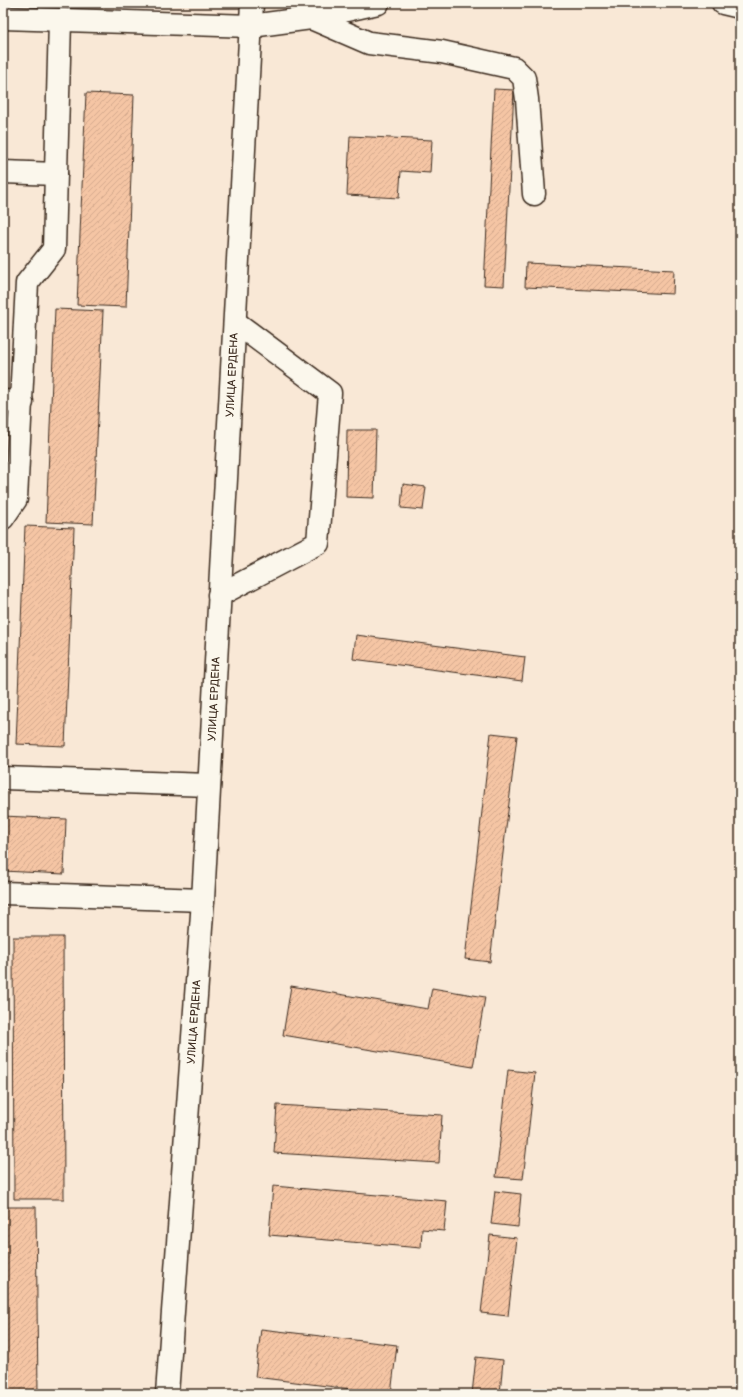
<svg xmlns="http://www.w3.org/2000/svg" width="743" height="1397" font-family="'Balsamiq Sans',sans-serif">
<style>
.building{fill:url(#building-hatch);stroke:#3b2a1e}
.lines{fill:none;stroke-linecap:round;stroke-linejoin:round}
.minor-casing{stroke:#3b2a1e;stroke-width:25}
.minor{stroke:#fbf7ec;stroke-width:22}
.labels{text-anchor:middle;dominant-baseline:central;stroke-width:3;stroke-linejoin:round;paint-order:stroke}
.street-label{font-size:11px;fill:#3b2a1e;stroke:#fbf7ec}
</style>
<defs>
<pattern id="building-hatch" width="6" height="6" patternUnits="userSpaceOnUse"><rect width="6" height="6" fill="#f5c5a4"/><path d="M-1 1l2-2M0 6l6-6M5 7l2-2" fill="none" stroke="#d3a98d"/></pattern>
</defs>
<rect width="100%" height="100%" fill="#f9e8d6"/>
<filter id="ink" filterUnits="userSpaceOnUse"><feTurbulence type="fractalNoise" baseFrequency=".025" numOctaves="2"/><feDisplacementMap in="SourceGraphic" scale="8" xChannelSelector="R" yChannelSelector="G"/><feConvolveMatrix kernelMatrix="1 2 1 2 8 2 1 2 1" color-interpolation-filters="sRGB"/></filter>
<g filter="url(#ink)">
<g class="building">
<path d="M494,89L514,90L504,286L484,285Z"/>
<path d="M86,93L134,95L126,307L77,305Z"/>
<path d="M3,98H5L3,137Z"/>
<path d="M350,136L432,140L430,173L401,171L399,198L347,195Z"/>
<path d="M526,263L674,270L673,294L525,287Z"/>
<path d="M55,309L103,311L93,524L46,522Z"/>
<path d="M347,430H376L374,498L346,497Z"/>
<path d="M403,484L426,487L423,510L401,508Z"/>
<path d="M25,526L74,528L65,746L16,744Z"/>
<path d="M356,635L525,657L522,681L353,659Z"/>
<path d="M491,733L517,736L490,962L465,959Z"/>
<path d="M3,816L66,819L64,874L3,871Z"/>
<path d="M13,937H63L64,1199H14Z"/>
<path d="M291,986L428,1009L432,988L485,997L473,1067L283,1035Z"/>
<path d="M508,1070L535,1073L523,1179L496,1177Z"/>
<path d="M277,1105L442,1115L439,1163L274,1153Z"/>
<path d="M273,1186L447,1201L444,1231L422,1229L421,1248L269,1235Z"/>
<path d="M495,1191L521,1194L518,1227L491,1224Z"/>
<path d="M3,1207H36L38,1394H3Z"/>
<path d="M490,1235L517,1238L508,1316L481,1313Z"/>
<path d="M261,1329L397,1345L391,1394L255,1377Z"/>
<path d="M476,1357L503,1360L500,1394H472Z"/>
</g>
<g class="lines">
<defs>
<g id="minor">
<path d="M723,3L740,7"/>
<path d="M3,18L251,26L311,18L378,3"/>
<path d="M311,18L369,43L442,52L514,68L524,78L527,99L534,194"/>
<path d="M3,172L56,174"/>
<path d="M3,401L22,402"/>
<path d="M3,518L16,499L27,283L54,249L60,20"/>
<path d="M219,595L318,543L330,393L235,322"/>
<path d="M3,778L209,785"/>
<path d="M3,893L203,900"/>
<path d="M167,1394L203,900L252,3"/>
</g>
</defs>
<use href="#minor" class="minor-casing"/>
<use href="#minor" class="minor"/>
</g>
</g>
<g class="labels">
<g class="street-label">
<text transform="translate(232 375) rotate(-87)">УЛИЦА ЕРДЕНА</text>
<text transform="translate(214 699) rotate(-87)">УЛИЦА ЕРДЕНА</text>
<text transform="translate(194 1022) rotate(-86)">УЛИЦА ЕРДЕНА</text>
</g>
</g>
<rect width="743" height="1397" fill="none" stroke="#fbf7ec" stroke-width="16"/>
<rect x="8" y="8" width="727" height="1381" fill="none" stroke="#3b2a1e" stroke-width="1.5" filter="url(#ink)"/>
</svg>
